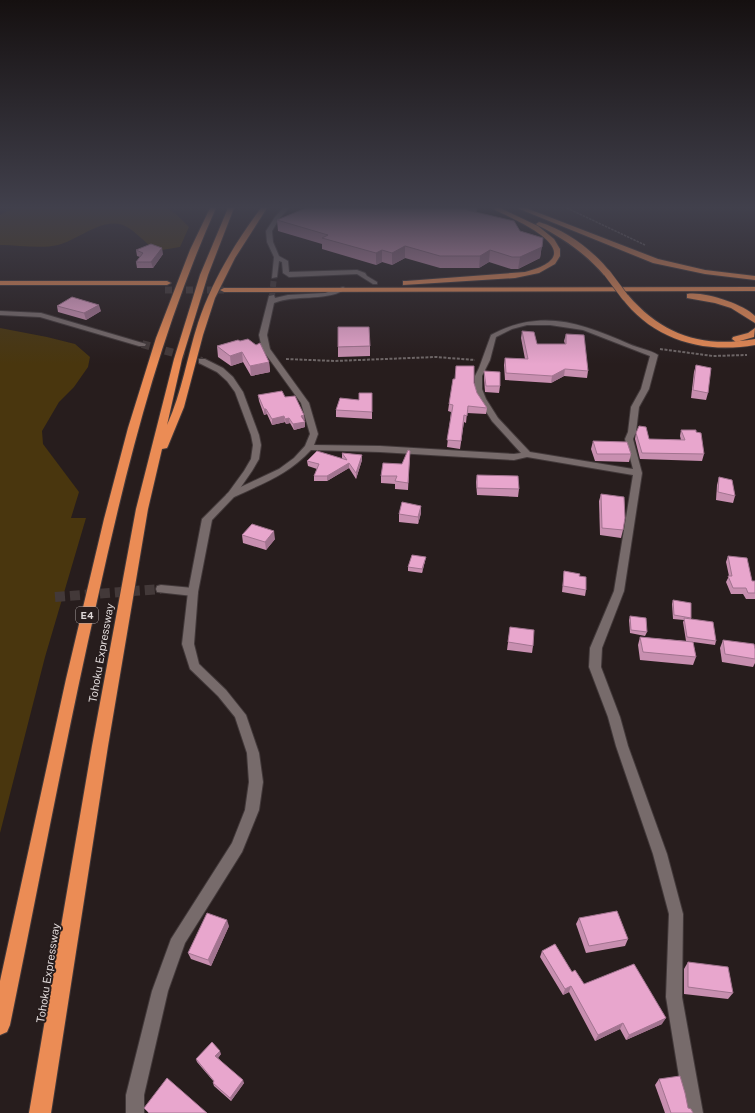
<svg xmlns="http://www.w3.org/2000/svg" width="755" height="1113" font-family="'Public Sans',sans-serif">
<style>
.green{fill:#49360e}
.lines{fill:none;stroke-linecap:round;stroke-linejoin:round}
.street-tunnel-far2{stroke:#433939;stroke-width:6;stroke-dasharray:6 3;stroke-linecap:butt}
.street-tunnel-far1{stroke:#433939;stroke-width:8;stroke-dasharray:8 4;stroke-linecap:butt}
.street-tunnel{stroke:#433939;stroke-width:10;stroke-dasharray:10 5;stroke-linecap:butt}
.highway-tunnel{stroke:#433939;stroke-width:7;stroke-dasharray:7 3.5;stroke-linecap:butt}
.street-casing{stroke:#42393a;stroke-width:2}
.secondary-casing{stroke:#42393a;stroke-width:2}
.highway-casing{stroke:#42393a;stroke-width:2}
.path-far1{stroke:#6f6767;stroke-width:1.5;stroke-dasharray:2.5 1;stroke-linecap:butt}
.path{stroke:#6f6767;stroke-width:2;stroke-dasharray:3 1.5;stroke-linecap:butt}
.street{fill:#776b6b;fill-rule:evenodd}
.secondary{fill:#776b6b;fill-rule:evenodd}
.highway{fill:#eb8c55;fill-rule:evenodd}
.highway-bridge-casing{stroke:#42393a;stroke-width:8;stroke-linecap:butt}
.highway-bridge{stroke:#eb8c55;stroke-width:7}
.wall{fill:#c88fb0}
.shaded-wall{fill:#a27490}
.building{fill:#e8a6cd;stroke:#a27490}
.labels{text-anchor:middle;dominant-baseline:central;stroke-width:4;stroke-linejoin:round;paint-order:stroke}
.shield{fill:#271d1d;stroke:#a8a0a0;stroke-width:1}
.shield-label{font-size:10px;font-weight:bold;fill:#dfd8d8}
.street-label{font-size:11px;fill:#dfd8d8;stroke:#271d1d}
</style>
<rect width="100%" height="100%" fill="#271d1d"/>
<g class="green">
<path d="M13,208H167L177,215L189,227L180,247L156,251C148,245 133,229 125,226C103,216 79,240 58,245C40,249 19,245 0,245V215Z"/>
<path d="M0,328L47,337L75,344L90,357L88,367L74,387L59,402L42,431L43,444L79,492L71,518H86L45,657L0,833Z"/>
</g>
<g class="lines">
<path class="street-tunnel-far2" d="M272,296L274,277"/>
<path class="street-tunnel-far1" d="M142,344L202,361"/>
<path class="street-tunnel" d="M55,597L161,589"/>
<path class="highway-tunnel" d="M165,290H224"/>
<defs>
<g id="street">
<path d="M283,208H289L279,219L272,231L273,242L279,256L288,261L289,272L357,270L365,273L367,276L377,282V284H373L357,274L289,277L283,273L282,262L279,261L277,277L272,278L274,257L267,242L266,231L275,217Z"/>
<path d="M343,287L345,288V290C321,302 297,294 274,303L267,335L270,349L309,403L318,434L314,445L380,446L514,454L521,453L492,421L478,399L475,389V376L479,368L491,335C540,308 582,323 629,344C638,348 651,350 658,355L649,389L639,407L636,432L633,439L642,473L624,591L602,648L601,667L620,717L628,746L667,854L683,914L682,997L703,1113H685L666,997L669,914L653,854L616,746L608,717L589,667L590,648L614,591L633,475L527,457L514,460L380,452L311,450C289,474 264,483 234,497H228L226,495L228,493L279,469L294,458L305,446L310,434L301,403L262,349L259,335L269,296L274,295L275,298L288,295L325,293ZM527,325H550L583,330L650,356L641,389L631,407L628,432L625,439L633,469L530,452L498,418L486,399L482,389V376L490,360L496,337L512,329Z"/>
<path d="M0,311L41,313L146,344L145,346H139L40,317L0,315Z"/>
<path d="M161,585L193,588L197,589L198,592L197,595L193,596L157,592L156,589L157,586Z"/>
</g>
<path id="secondary" d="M199,359H205L223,368L233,377L243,392L259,435L261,445L259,459L252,471L234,497L212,520L198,592L194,644L199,664L226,690L246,715L259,753L263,782L259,810L242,852L185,943L168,991L144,1095V1113H126V1095L152,991L171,939L232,843L245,810L249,782L247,753L235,717L218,696L190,669L182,644L188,592L202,519L228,493L244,471L251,459L253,445L251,435L235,392L227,381L217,372L199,363Z"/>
<g id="highway">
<path d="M210,208H216C159,335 127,465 97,601C65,742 39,884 10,1025L7,1032L0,1035V981L66,679L104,519L128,428L156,338L190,250Z"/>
<path d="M228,208H234L208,275L182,359L167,425C182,392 187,357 198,323C212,281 235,243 261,208H267L235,258L215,298L203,335L184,407L168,446L167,448L162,449L148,509L108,746L51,1113H29L92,746L136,509L174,359L200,275Z"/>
<path d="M494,208H500L538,226L554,239L560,249V256L555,264L539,273L515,278L403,285V281H406L525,272C595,254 520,222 495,210Z"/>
<path d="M517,208H526L658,259L705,270L755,276V280L705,274L653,263Z"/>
<path d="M539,222C566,230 594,251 611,273L610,275H604C585,253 563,238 537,225L536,224Z"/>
<path d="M0,281H167L171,283L167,285H0Z"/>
<path d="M755,287V291L224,292L220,290L224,288Z"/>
<path d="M687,294C704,291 743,304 755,316V323L731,308L715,303L687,298Z"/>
<path d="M622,295H628C663,336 703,348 755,339V345C703,354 653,340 621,297Z"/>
<path d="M755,328L754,337L736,342L732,339L733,337L748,333Z"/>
</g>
</defs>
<use href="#street" class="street-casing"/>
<use href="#secondary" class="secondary-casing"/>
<use href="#highway" class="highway-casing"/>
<path class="path-far1" d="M567,208L645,245"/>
<g class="path">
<path d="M660,349L713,356L747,355"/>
<path d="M286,359L334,361L436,357L475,360"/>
</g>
<use href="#street" class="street"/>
<use href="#secondary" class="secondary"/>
<use href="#highway" class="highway"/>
<defs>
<path id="highway-bridge" d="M607,273L625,297"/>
</defs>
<use href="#highway-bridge" class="highway-bridge-casing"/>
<use href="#highway-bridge" class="highway-bridge"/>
</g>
<g class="wall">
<path d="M306,208H477L476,212L520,231L543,238L540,258L518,269H511L489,262L479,268H440L405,258L392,265L382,262L376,265L322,249V244L278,231L277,220Z"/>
<path d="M136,250L163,254L153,268H137L136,262L140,257L137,256Z"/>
<path d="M57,306L101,311L86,320L58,312Z"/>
<path d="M522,331L537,344H565L564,341L566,334L588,371L587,378L564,376L551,383L505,380L504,365L505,358L525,359L521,338Z"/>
<path d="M238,340L269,362L270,372L251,376L243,362L231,366L218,357L217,346Z"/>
<path d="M370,346V356L338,357V347Z"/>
<path d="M696,365L708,393L706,400L691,398L694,372Z"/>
<path d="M484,371L500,386L499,393L485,392L484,378Z"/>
<path d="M474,383L477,393L487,408L486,414L467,413L466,423L464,422L460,449L447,447L451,412L448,411L449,404Z"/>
<path d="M372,393V419L336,417V410L359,400Z"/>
<path d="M258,395L285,397L305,427L294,430L290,423L286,424L285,422L272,425L267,414L264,415L259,401Z"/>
<path d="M681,430L704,454L702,461L640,459L635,439L636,433L649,439L681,440L680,436Z"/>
<path d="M593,441L631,454L629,462L595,461L591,449Z"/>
<path d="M410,451L408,490L395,489V484L381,483V476L402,464Z"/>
<path d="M342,453L362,455V460L356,479L349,468L327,481H314V476L317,469L308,466L307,461L343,459L342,458Z"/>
<path d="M477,475L519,489L518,497L477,495L476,482Z"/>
<path d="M719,477L735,496L733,503L716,500L717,485Z"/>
<path d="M601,494L623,530L621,538L600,535L599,501Z"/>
<path d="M421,506V513L418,524L399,522V514Z"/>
<path d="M242,535L275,539L266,550L243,543Z"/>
<path d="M728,556L752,581H755V599H746L743,594H731L726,582L729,576L726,562Z"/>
<path d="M425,561L422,573L408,571V567Z"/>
<path d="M564,571L579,576L586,590L585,596L562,592Z"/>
<path d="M673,600L691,618V619L716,641L715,645L693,642L696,657L693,665L640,660L638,645L640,637L686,641L683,622L684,620L673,619L672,604Z"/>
<path d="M630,616L647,632L645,636L630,633L629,620Z"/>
<path d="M510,627L533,646L532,653L507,650Z"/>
<path d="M723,640L755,649V663L753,667L722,662L720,648Z"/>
<path d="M579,918L628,939L625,946L586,953L576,924Z"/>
<path d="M229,926L211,966L191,959L188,953Z"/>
<path d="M542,951L572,972L584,984L662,1024L626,1040L620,1029L595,1041L569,992L563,995L540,957Z"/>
<path d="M688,962L733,993L728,999L684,994V969Z"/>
<path d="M221,1054L218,1058L244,1083L231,1101L214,1086L213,1083L214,1082L197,1062L196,1059Z"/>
<path d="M659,1079L693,1113H665L655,1085Z"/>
</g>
<g class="shaded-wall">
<path d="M470,208H477L476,215L467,210Z"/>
<path d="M543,238L540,258L518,269L520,257Z"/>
<path d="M405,246V258L392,265V253Z"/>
<path d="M162,248L163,254L153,268L151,262Z"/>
<path d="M382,250V262L376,265V253Z"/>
<path d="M490,250L489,262L479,268L480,256Z"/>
<path d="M99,305L101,311L86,320L84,313Z"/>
<path d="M242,352L243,362L231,366L230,356Z"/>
<path d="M269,362L270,372L251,376L250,366Z"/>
<path d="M565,369L564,376L551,383L552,376Z"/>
<path d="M264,409H266L267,414L264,415Z"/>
<path d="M304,415L305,421L301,416Z"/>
<path d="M284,416L285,422L272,425V419Z"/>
<path d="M289,418L290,423L286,424L285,419Z"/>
<path d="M305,422V427L294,430L293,424Z"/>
<path d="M362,455V460L356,479V473Z"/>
<path d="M349,463V468L327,481V476Z"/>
<path d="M421,506V513L418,524V517Z"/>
<path d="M274,531L275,539L266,550L265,542Z"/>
<path d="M426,557L422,573V569Z"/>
<path d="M227,920L229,926L211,966L208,960Z"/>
<path d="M571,986L569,992L563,995L565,989Z"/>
<path d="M666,1018L662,1024L626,1040L629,1035Z"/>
<path d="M623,1023L620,1029L595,1041L598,1035Z"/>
<path d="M220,1051L221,1054L217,1059L215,1056Z"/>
<path d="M243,1080L244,1083L231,1101L230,1098Z"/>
</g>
<g class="building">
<path d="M306,208H470L467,210L514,221L520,231L543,238L542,247L520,257H512L490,250L480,256H440L405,246L392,253L382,250L376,253L322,238L328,235L277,220Z"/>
<path d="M151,244L162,248L151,262H136L143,253L136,250Z"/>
<path d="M72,297L99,305L84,313L57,306Z"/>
<path d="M338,327H369L370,346L338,347Z"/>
<path d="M522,331L534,332L537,344H566V334L584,335L588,371L565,369L552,376L506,373L505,358L528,359Z"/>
<path d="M248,339L256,345L260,343L269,362L250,366L242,352L230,356L217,346L238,340L240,341Z"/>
<path d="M696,365L711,368L708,393L693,390Z"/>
<path d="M456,366H474V383L477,393L487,408L468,406L467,416L464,415L461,441L447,440L453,405L449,404L453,379H455Z"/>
<path d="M484,371L500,372V386H486Z"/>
<path d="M282,391L285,397L295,396L304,415L301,416L305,422L293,424L289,418L285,419L284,416L272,419L266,409H264L258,395Z"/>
<path d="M359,393H372V412L336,410L340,398L359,400Z"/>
<path d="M639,426L646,427L649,439L685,440L681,430H696V432L701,433L704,454L642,453L636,433Z"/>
<path d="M593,441L627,442L631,454H597Z"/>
<path d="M408,450L410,451L408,483L395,481L397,476H381L383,463L402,464Z"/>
<path d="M317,451L347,460L342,453L362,455L356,473L349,463L327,476H314L319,464L307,461Z"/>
<path d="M477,475L518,476L519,489L477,488Z"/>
<path d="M719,477L732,480L735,496L718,492Z"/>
<path d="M601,494L624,497L625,518L623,530L602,528Z"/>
<path d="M402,502L421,506L418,517L399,514Z"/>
<path d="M252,524L274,531L265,542L242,535Z"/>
<path d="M412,555L426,557L422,569L408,567Z"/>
<path d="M728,556L747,558L752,581H755V593H748L746,588H733L728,576H732Z"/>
<path d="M564,571L580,574L579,576L586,577V590L563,586Z"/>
<path d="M673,600L691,603V618L674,615Z"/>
<path d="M630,616L646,618L647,632L631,630Z"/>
<path d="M684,618L713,622L716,641L687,637Z"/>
<path d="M510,627L534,630L533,646L508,642Z"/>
<path d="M640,637L693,642L696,657L643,652Z"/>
<path d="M723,640L754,644L755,649V659L725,654Z"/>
<path d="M617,911L628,939L589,946L579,918Z"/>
<path d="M207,913L227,920L208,960L188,953Z"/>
<path d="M555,944L572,972L575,970L584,984L634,964L666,1018L629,1035L623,1023L598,1035L571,986L565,989L542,951Z"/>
<path d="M688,962L728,967L733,993L688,987Z"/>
<path d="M212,1042L220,1051L215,1056L243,1080L230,1098L213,1083L214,1081L196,1059Z"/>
<path d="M680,1076L685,1093L688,1108L691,1109L693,1113H671L659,1079Z"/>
<path d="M167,1078L207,1113H149L144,1108Z"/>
</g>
<linearGradient id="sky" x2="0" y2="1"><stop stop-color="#151010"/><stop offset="0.57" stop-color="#41404c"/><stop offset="1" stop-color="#41404c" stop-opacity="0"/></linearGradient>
<rect width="755" height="364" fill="url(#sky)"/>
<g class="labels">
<rect class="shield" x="76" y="607" width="22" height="16" rx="3"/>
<g class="shield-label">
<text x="87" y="615">E4</text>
</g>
<g class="street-label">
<text transform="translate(101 653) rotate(-80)">Tohoku Expressway</text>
<text transform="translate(48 973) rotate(-81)">Tohoku Expressway</text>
</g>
</g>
</svg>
